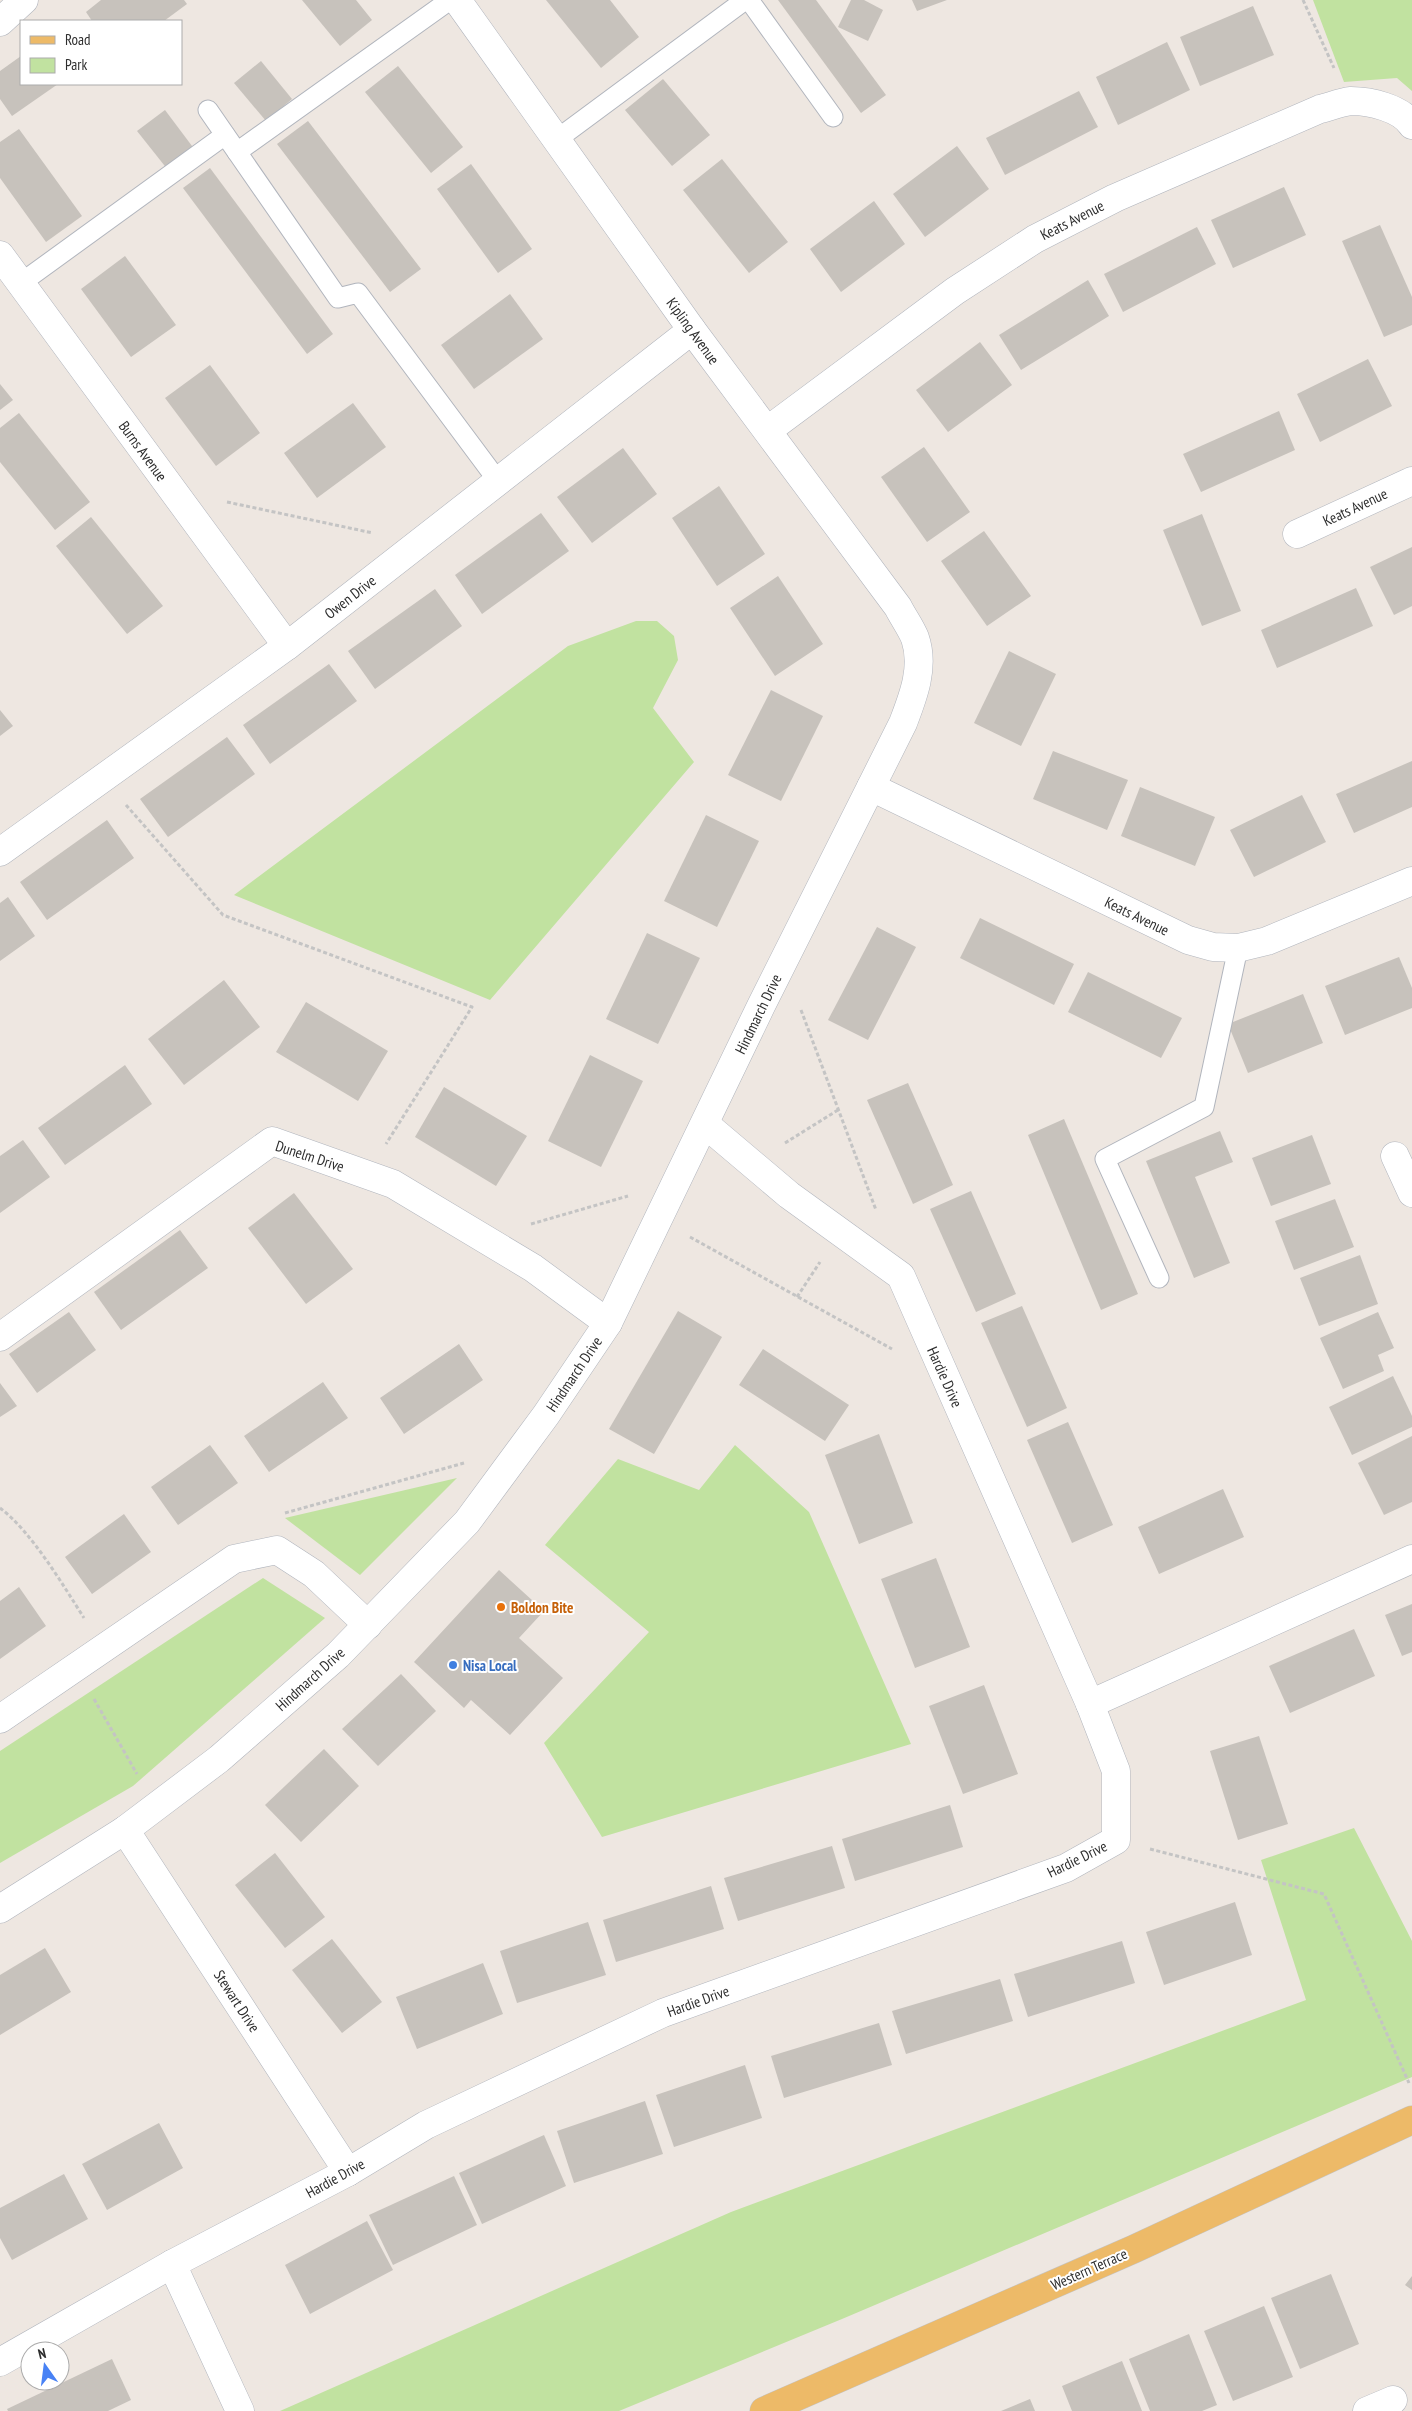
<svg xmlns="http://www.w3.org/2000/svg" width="1412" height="2411" font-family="'PT Sans Narrow',sans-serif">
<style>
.green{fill:#c1e2a0}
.building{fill:#c7c2bc}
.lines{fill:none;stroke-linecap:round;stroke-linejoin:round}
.service-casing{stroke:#b1b5bd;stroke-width:21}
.minor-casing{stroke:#b1b5bd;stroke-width:29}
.primary-casing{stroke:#c4c4c4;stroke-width:29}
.path{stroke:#c4c4c4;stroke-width:3;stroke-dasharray:4 2.5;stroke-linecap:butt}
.service{stroke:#fff;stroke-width:19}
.minor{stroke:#fff;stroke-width:28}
.primary{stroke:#edba68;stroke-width:28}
.food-dot{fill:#e8710a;stroke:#fff;stroke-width:2}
.shop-dot{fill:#3f7fe0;stroke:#fff;stroke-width:2}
.labels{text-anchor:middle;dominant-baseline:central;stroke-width:4;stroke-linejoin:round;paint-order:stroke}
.street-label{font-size:15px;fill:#2e2e2e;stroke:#fff}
.food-label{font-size:15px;font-weight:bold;fill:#c56008;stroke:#fff;text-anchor:start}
.shop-label{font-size:15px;font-weight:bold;fill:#366cbe;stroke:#fff;text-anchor:start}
</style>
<rect width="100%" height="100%" fill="#eee7e1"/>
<g class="green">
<path d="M1313,0H1412V91L1397,78L1344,82Z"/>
<path d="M636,621H657L674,636L678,660L653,708L694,762L490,1000L234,895L568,646Z"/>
<path d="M735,1445L809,1512L911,1744L602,1837L544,1743L649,1632L545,1545L618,1459L699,1490Z"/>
<path d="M457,1478L360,1575L285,1518Z"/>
<path d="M263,1578L325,1618L133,1786L0,1863V1751Z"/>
<path d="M1354,1828L1412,1941V2077L842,2319L619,2411H280L731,2212L1306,2000L1261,1860Z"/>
</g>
<g class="building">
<path d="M101,0H184L187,4L164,21H92L86,12Z"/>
<path d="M302,0H356L372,20L340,46Z"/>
<path d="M546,0H610L639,37L601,68Z"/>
<path d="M778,0H816L886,95L861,113Z"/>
<path d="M851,0H864L883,10L868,41L838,27Z"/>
<path d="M912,0H947L917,11Z"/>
<path d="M1253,6L1274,55L1200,86L1180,37Z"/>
<path d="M1167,42L1190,90L1118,125L1096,77Z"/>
<path d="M21,56V84H58L12,116L0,99V71Z"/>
<path d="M261,61L292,99L266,121L234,83Z"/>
<path d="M398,66L463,147L431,173L365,92Z"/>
<path d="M663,79L710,135L672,166L625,110Z"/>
<path d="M1079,91L1098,127L1005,175L986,138Z"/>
<path d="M165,110L195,150L168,170L137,131Z"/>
<path d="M308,121L421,269L390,292L277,144Z"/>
<path d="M19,129L82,216L46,242L0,178V142Z"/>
<path d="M957,146L989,189L925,237L893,194Z"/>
<path d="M722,159L788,242L749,273L683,190Z"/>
<path d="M471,164L532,249L498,273L437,189Z"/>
<path d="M210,168L333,334L307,354L183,188Z"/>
<path d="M1284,187L1306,235L1233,268L1211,220Z"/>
<path d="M874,201L905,244L841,292L810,249Z"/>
<path d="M1380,225L1412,297V325L1384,337L1342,241Z"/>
<path d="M1197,227L1216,264L1123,312L1104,274Z"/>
<path d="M125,256L176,325L131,357L81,289Z"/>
<path d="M1088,280L1109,316L1021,370L999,335Z"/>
<path d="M510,294L543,339L474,389L441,345Z"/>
<path d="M980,342L1012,385L948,432L916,390Z"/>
<path d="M1368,359L1392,406L1320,442L1297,394Z"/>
<path d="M210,365L260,433L216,466L165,398Z"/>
<path d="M0,384L13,400L0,410Z"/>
<path d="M353,403L386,447L317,498L284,453Z"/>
<path d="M1279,411L1295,450L1201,492L1183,454Z"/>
<path d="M19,413L90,502L55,530L0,462V428Z"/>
<path d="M924,447L970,512L927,542L881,477Z"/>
<path d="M623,448L657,494L592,543L557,497Z"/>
<path d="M719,486L765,554L717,586L672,518Z"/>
<path d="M541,513L569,551L482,614L455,575Z"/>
<path d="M1202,514L1241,611L1202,626L1163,530Z"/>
<path d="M91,517L163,606L127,634L56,546Z"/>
<path d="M984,531L1031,596L987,626L941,561Z"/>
<path d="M1412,547V606L1394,615L1370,567Z"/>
<path d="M778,576L823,644L775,676L730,608Z"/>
<path d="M1356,588L1373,626L1277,668L1261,630Z"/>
<path d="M435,589L462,626L375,689L348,651Z"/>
<path d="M1009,651L1056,674L1021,746L974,723Z"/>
<path d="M329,664L357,701L270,764L243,725Z"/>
<path d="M771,690L823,716L781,801L728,775Z"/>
<path d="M0,710L13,726L0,736Z"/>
<path d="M227,737L255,774L168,837L140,799Z"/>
<path d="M1053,751L1128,780L1107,830L1033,799Z"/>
<path d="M1412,761V807L1354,833L1336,794Z"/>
<path d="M1140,787L1215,817L1195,866L1121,836Z"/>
<path d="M1302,795L1326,842L1254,877L1230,830Z"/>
<path d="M706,815L759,841L717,927L664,901Z"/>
<path d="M107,820L134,858L47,920L20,882Z"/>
<path d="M8,897L35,936L0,961V903Z"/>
<path d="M980,918L1074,964L1054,1005L960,958Z"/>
<path d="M877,927L916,947L868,1040L828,1020Z"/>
<path d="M647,933L700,958L658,1044L606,1019Z"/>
<path d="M1399,957L1412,988V1008L1345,1035L1325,986Z"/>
<path d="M1088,972L1182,1018L1161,1058L1068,1012Z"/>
<path d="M224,980L260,1027L184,1085L148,1039Z"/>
<path d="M1303,994L1323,1043L1248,1073L1228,1024Z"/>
<path d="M306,1002L388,1051L358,1101L276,1052Z"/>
<path d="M590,1055L643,1081L601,1167L548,1141Z"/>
<path d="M125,1065L152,1104L65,1165L38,1128Z"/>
<path d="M908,1083L953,1185L913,1204L867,1100Z"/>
<path d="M444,1087L527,1136L496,1186L415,1137Z"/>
<path d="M1064,1119L1138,1294L1101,1310L1028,1135Z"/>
<path d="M1220,1131L1233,1162L1195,1177L1230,1263L1194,1278L1146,1161Z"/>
<path d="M1312,1135L1331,1184L1271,1206L1252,1158Z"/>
<path d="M23,1140L50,1177L0,1213V1156Z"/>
<path d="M971,1191L1016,1294L976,1312L930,1209Z"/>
<path d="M294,1193L353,1269L306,1304L248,1228Z"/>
<path d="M1335,1199L1354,1247L1294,1270L1275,1221Z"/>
<path d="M180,1230L208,1268L121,1330L94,1292Z"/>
<path d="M1360,1255L1378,1304L1319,1326L1300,1278Z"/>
<path d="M1022,1306L1067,1408L1027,1427L981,1323Z"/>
<path d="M678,1311L722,1337L654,1454L609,1429Z"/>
<path d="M69,1312L96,1350L37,1393L9,1354Z"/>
<path d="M1378,1312L1394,1348L1378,1355L1384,1371L1343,1389L1320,1338Z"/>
<path d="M459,1344L483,1380L404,1434L380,1398Z"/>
<path d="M763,1349L849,1405L825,1441L739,1385Z"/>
<path d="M1393,1376L1412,1416V1427L1352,1455L1329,1407Z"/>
<path d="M323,1382L348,1418L269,1472L244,1436Z"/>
<path d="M0,1383L17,1406L0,1417Z"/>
<path d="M1068,1422L1113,1525L1072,1543L1027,1440Z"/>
<path d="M879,1434L913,1523L859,1544L825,1455Z"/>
<path d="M1412,1436V1502L1384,1515L1358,1463Z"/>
<path d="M210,1445L238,1483L178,1525L151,1487Z"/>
<path d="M1223,1489L1244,1537L1159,1574L1138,1527Z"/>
<path d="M124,1514L151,1552L92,1594L65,1557Z"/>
<path d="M936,1558L970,1647L915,1668L881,1579Z"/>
<path d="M499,1570L544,1611L519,1638L563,1678L510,1735L471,1700L464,1708L414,1662Z"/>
<path d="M19,1587L46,1626L0,1659V1601Z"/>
<path d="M1412,1604V1652L1402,1656L1385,1615Z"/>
<path d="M1354,1629L1375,1676L1290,1713L1269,1666Z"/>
<path d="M401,1674L436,1711L378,1766L342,1729Z"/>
<path d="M984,1685L1018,1774L963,1794L929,1706Z"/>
<path d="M1259,1736L1288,1824L1238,1840L1210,1751Z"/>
<path d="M324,1749L359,1786L301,1842L265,1805Z"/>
<path d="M950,1805L963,1847L855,1881L842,1839Z"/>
<path d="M832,1846L845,1888L738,1921L724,1878Z"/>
<path d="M275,1853L325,1917L285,1948L235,1885Z"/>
<path d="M711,1886L724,1929L616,1962L603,1920Z"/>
<path d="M1235,1902L1252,1955L1164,1985L1146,1932Z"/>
<path d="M588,1922L606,1975L517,2003L500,1951Z"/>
<path d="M332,1939L382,2002L342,2033L292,1970Z"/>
<path d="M1122,1941L1135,1983L1028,2017L1014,1974Z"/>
<path d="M45,1948L71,1992L0,2035V1975Z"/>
<path d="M483,1963L503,2014L417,2049L396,1997Z"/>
<path d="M1000,1979L1013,2021L906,2054L892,2011Z"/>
<path d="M879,2023L892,2065L784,2098L771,2056Z"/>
<path d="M745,2065L762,2118L674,2147L656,2095Z"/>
<path d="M645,2101L663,2154L574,2183L557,2131Z"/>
<path d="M159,2123L183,2168L107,2210L82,2164Z"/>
<path d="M544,2135L566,2186L482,2224L459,2173Z"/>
<path d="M64,2174L88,2219L12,2260L0,2238V2208Z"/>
<path d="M454,2176L477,2225L393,2265L369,2215Z"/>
<path d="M367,2221L393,2270L310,2314L285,2265Z"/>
<path d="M1331,2274L1359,2344L1300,2369L1271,2298Z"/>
<path d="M1412,2276V2290L1405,2285Z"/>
<path d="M1264,2306L1293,2377L1233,2401L1204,2331Z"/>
<path d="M1189,2334L1217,2405L1202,2411H1150L1129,2359Z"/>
<path d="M112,2359L131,2400L108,2411H8L7,2409Z"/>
<path d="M1122,2361L1142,2411H1072L1062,2386Z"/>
<path d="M1030,2399L1035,2411H1001Z"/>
</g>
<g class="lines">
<defs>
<g id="service">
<path d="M749,0L833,117"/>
<path d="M208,110L237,152L450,0"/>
<path d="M556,140L745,0"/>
<path d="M237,152L338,298L358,293L498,481"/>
<path d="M21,283L225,135"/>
<path d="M1159,1278L1105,1159L1204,1107L1238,948"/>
</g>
<g id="minor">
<path d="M0,22L24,0"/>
<path d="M0,255L287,646"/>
<path d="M768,430L955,291L1035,239L1115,198L1320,109C1329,107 1341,102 1351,101C1370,101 1401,108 1412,125"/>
<path d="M1297,534L1412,481"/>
<path d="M871,787L1188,940L1213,947L1238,948L1267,941L1412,881"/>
<path d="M0,852L287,646L692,330"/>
<path d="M705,1124L789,1195L901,1276L1090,1704"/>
<path d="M1395,1156L1412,1193"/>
<path d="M0,1337L272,1141L393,1184L533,1268L608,1323"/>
<path d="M0,1719L234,1559L277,1550L314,1574L368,1625"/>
<path d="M125,1830L348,2172"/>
<path d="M0,1909L125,1830L219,1759L338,1655L467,1522L546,1415L608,1323L761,1006L903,723C913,697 925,667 915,638C911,628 903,617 898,607L692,330L457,0"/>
<path d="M172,2264L240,2411"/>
<path d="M0,2362L172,2264L348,2172L426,2125L663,2013L1066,1868L1116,1840V1771L1090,1704L1412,1559"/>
<path d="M1367,2411L1393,2400"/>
</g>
<path id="primary" d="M764,2411L1134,2249L1412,2120"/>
</defs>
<use href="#service" class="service-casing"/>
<use href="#minor" class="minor-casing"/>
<use href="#primary" class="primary-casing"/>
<g class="path">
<path d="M1303,0L1334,68"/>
<path d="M227,502L373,533"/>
<path d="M126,805L223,915L472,1007L386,1144"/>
<path d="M801,1010L876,1210"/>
<path d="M785,1143L838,1110"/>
<path d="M531,1224L628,1196"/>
<path d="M690,1237L892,1349"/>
<path d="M797,1297L820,1262"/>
<path d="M0,1508C31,1531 63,1585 84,1618"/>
<path d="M285,1513L464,1463"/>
<path d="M94,1699L137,1774"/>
<path d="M1150,1849L1324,1894L1409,2083"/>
</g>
<use href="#service" class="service"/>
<use href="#minor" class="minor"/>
<use href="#primary" class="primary"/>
</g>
<circle class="food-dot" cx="501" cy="1607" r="5"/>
<circle class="shop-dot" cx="453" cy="1665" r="5"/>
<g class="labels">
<g class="street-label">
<text transform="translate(1072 220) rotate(-27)">Keats Avenue</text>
<text transform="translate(693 331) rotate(54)">Kipling Avenue</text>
<text transform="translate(143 451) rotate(54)">Burns Avenue</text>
<text transform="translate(1355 507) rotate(-25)">Keats Avenue</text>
<text transform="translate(350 597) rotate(-38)">Owen Drive</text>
<text transform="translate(1137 916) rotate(26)">Keats Avenue</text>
<text transform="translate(758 1014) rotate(-64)">Hindmarch Drive</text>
<text transform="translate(310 1156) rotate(18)">Dunelm Drive</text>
<text transform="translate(574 1374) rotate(-56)">Hindmarch Drive</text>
<text transform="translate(945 1377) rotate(66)">Hardie Drive</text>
<text transform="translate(310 1679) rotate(-42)">Hindmarch Drive</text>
<text transform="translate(1077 1859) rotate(-26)">Hardie Drive</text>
<text transform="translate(237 2001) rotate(57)">Stewart Drive</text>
<text transform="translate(698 2001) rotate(-20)">Hardie Drive</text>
<text transform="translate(335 2178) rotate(-29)">Hardie Drive</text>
<text transform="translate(1089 2269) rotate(-24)">Western Terrace</text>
</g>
<g class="food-label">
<text x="511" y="1607">Boldon Bite</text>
</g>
<g class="shop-label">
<text x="463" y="1665">Nisa Local</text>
</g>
</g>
<rect x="20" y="20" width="162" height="65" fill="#ffffff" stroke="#ababab"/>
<rect x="30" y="36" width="25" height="8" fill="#edba68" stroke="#ababab"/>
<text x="65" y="45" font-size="15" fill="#2e2e2e">Road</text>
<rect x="30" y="58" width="25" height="15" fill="#c1e2a0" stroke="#ababab"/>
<text x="65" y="70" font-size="15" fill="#2e2e2e">Park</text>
<g transform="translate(45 2366) rotate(346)"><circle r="24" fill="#ffffff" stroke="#ababab"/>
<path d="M0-4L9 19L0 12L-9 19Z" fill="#4882f5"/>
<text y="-8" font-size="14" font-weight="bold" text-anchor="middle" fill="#2e2e2e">N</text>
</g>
</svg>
